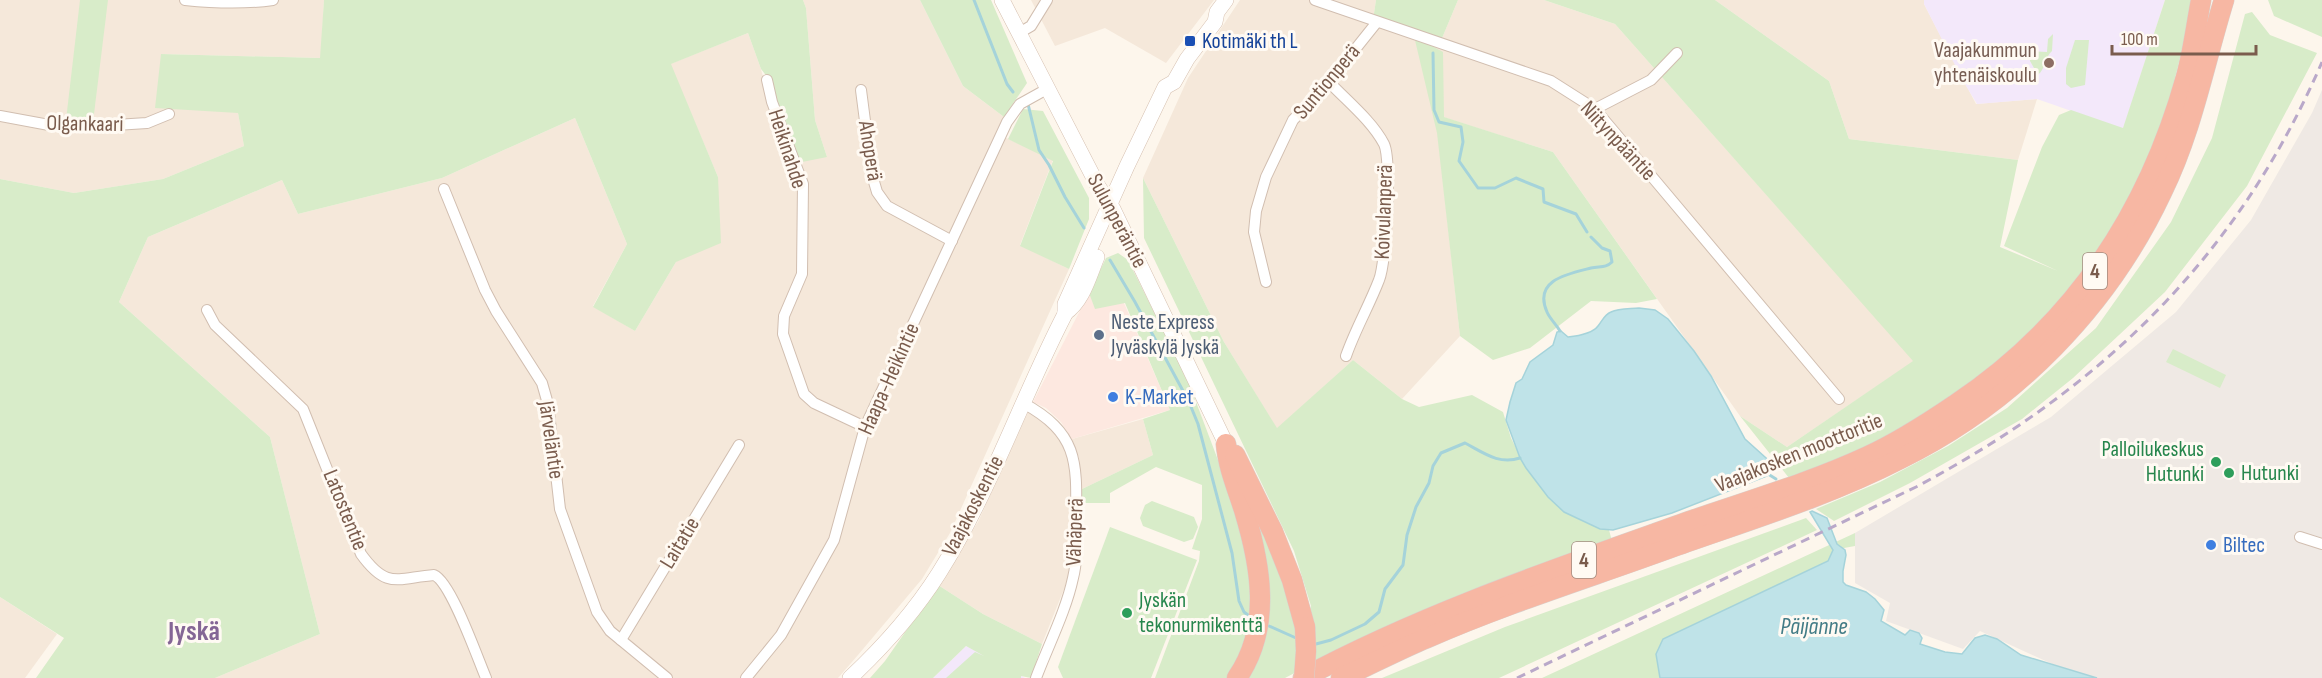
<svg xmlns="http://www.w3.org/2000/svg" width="2322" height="678" font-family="'Sofia Sans Condensed',sans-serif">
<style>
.residential{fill:#f5e8da}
.commercial{fill:#fde8e0}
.industrial{fill:#efe9e4}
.education{fill:#f3e8fa}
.green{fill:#d8ecc9}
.water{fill:#bfe3e8;stroke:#a5d3da;stroke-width:1.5}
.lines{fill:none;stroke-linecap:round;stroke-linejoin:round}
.stream{stroke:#a5d3da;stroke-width:3}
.street-casing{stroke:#d1beb0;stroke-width:12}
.secondary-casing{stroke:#d6c0b0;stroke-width:16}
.highway-casing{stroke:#dad1cd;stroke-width:21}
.street{stroke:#fff;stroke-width:10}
.secondary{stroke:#fff;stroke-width:15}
.highway{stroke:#f7b7a3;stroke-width:20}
.rail{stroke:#b9a8c9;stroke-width:3;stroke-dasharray:9 6;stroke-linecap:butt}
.highway-bridge-casing{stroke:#dad1cd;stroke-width:21;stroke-linecap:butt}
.highway-bridge{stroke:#f7b7a3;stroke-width:20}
.transit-dot{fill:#1a4fb4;stroke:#fffaf3;stroke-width:2}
.education-dot{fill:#8d6e63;stroke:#fffaf3;stroke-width:2}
.service-dot{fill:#5c6f8a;stroke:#fffaf3;stroke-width:2}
.shop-dot{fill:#3f7fe0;stroke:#fffaf3;stroke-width:2}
.leisure-dot{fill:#2e9e5b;stroke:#fffaf3;stroke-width:2}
.labels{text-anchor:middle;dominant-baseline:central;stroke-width:6;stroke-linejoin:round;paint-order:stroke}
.shield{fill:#fffaf3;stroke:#a28b7f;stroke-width:1.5}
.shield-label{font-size:21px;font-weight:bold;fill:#7a5c4d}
.transit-label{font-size:22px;fill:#164399;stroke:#fffaf3;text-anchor:start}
.education-label{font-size:22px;fill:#785e54;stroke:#fffaf3;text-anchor:end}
.street-label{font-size:22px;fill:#7a5c4d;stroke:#fffaf3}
.service-label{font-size:22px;fill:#4e5e75;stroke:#fffaf3;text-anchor:start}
.shop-label{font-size:22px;fill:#366cbe;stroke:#fffaf3;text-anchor:start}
.leisure-label{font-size:22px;fill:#27864d;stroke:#fffaf3;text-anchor:start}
.water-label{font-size:24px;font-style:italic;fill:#437c86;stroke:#fffaf3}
.district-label{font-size:28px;font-weight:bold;fill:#846695;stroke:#fffaf3}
</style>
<rect width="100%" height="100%" fill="#fdf6ec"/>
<g class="residential">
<path d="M0,0H324L321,58L161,54L238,113L244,146L163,179L74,193L0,179Z"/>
<path d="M803,0H920L963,86L1004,117L998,134L1053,160L1020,245L1069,269L950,533L922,579L858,655L838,678H215L320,634L270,437L119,302L148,237L282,180L298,214L442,178L575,118L627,244L593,306L635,331L676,262L718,177L670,64L748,33L761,69L769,101L827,157L815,120L806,8Z"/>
<path d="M1031,0H1214L1166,63L1105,28L1055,46Z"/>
<path d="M1240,0H1376L1373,20L1440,43L1458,0H1544L1615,24L1914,361L1787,447L1740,416L1553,152L1443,117V52L1438,135L1460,336L1402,399L1353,360L1277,429L1224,342L1143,178L1188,78Z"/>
<path d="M1715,0H1924V4L1976,104L2037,99L2018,160L1849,139L1829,81Z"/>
<path d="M1029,410L1043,418L1063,445L1070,462L1072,478L1071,557L1068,579L1042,644L983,614L938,585L978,522Z"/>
<path d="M1143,419L1153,455L1082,489L1079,458L1072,439Z"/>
<path d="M0,597L57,634L25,678H0Z"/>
</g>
<path class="commercial" d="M1089,293L1124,303L1170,410L1072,439L1061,422L1046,408L1033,402Z"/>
<path class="industrial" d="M2322,90V678H2083L1980,631L1963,649L1886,621L1890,603L1855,583V533L2051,417L2176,312L2251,220L2312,113Z"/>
<g class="education">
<path d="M1924,0H2165L2123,129L2037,99L1977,104L1963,81L1924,4Z"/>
<path d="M966,646L1025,678H933Z"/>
</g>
<g class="green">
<path d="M80,0H108L93,122L66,120Z"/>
<path d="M324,0H803L806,8L815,120L827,157L797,163L768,78L761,69L748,33L671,64L718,177L721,243L676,262L635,331L593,307L627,244L575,118L442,178L298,214L282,180L148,237L119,302L270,437L320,634L215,678H36L64,638L0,597V179L74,193L163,179L244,146L238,113L155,108L161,54L320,58Z"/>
<path d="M920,0H991L1027,83L1004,117L963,86Z"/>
<path d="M1376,0H1458L1440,43L1373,20Z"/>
<path d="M1544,0H1715L1829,81L1849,139L2018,160L2000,247L2058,271L2004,246L2042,147L2059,115L2071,110L2123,128L2165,0H2192C2185,35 2178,72 2167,106C2124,246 2019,368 1889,435C1857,452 1823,465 1789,478L1740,416L1787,447L1913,361L1615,24Z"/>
<path d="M2268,0H2322V37L2274,16Z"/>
<path d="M2252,12L2270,35L2317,53L2247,186L2165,292L2073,378L2022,419L1910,483L1834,521L1816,509L1880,482L1948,446L2007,408L2096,328L2171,222L2212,138L2245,14Z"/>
<path d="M2053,34L2052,51C2044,58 2046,68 2038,75L2030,61L2029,51L2047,52L2048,39Z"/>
<path d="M1414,36L1443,52L1444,117L1553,152L1657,299L1636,303L1591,301L1530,348L1493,360L1460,336L1437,133Z"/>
<path d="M2075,40H2089L2085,85L2071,88L2066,84V68Z"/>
<path d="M1023,109L1043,111L1089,198V219L1069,269L1020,246L1053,161L1008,139Z"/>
<path d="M1143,178L1224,342L1277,428L1353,360L1402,399L1419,407L1472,395L1503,412L1511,438L1526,468L1600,529L1609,530L1612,541L1342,648L1285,678H1244L1259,643L1233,463L1309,614L1311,606L1294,551L1144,238Z"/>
<path d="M1118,253L1128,260L1187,378L1238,513L1252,576L1253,610L1247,641L1228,678H1155L1199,561L1200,551L1192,549L1202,519V485L1156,467L1110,493V503H1082V489L1153,455L1143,419L1170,410L1125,303L1095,309L1089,293L1106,258Z"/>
<path d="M2173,349L2226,375L2220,388L2166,362Z"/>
<path d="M1152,501L1194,517L1198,527L1193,539L1184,542L1143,526L1140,518L1145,505Z"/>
<path d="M1806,518L1817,530L1499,678H1382L1505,627Z"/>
<path d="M1110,527L1197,560L1151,678H1063L1058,667Z"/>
<path d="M1855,533V546L1833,550L1828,561L1663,639L1656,654L1660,678H1542Z"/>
<path d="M938,585L983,614L1042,644L1031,678L1021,676V678H946L975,652L984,656L966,646L933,678H870L885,661Z"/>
</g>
<g class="water">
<path d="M1639,308L1655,310L1668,319L1694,351L1711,376L1745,439L1775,466L1769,469L1767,476L1672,513L1613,530L1600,529L1564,512L1548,497L1526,468L1520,458L1506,420L1510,402L1516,383L1522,379L1530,362L1553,345L1557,332L1561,331L1568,337C1578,336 1592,334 1598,326C1603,320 1604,315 1611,312C1619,308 1630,309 1639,308Z"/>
<path d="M1812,511L1827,518L1837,544L1845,550L1846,555L1843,571V582L1846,585L1866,592L1875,599L1884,610L1881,621L1905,635L1910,630L1919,633L1922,638L1920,644L1945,652L1962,654L1975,638L1985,635L1997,639L2021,655L2097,678H1660L1656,654L1663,639L1828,561L1833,550L1810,512Z"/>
</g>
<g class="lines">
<g class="stream">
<path d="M974,0L1007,84L1013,92"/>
<path d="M1433,53L1434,110L1439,122L1461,127L1463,142L1459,161L1478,188H1495L1516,178L1543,189L1544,202L1576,214L1587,232"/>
<path d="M1028,104L1039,150L1049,165L1065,197L1084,228"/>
<path d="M1110,260L1135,302L1189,402L1198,424L1232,553L1239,601L1244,612L1248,615"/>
<path d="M1560,331C1556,324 1550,319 1547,312C1533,280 1567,274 1591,268C1600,266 1606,268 1612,262L1610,251L1602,248L1591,237"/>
<path d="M1768,474L1776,479"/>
<path d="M1269,626L1296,638"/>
<path d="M1316,644L1331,640L1365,624L1379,612L1385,589L1403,565L1407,535L1416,507L1429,483L1433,466L1441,453L1465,443C1484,453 1499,465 1520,458"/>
</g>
<defs>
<g id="street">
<path d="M185,0C215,3 244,4 273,0"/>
<path d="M1315,0L1551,81L1595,109L1839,399"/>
<path d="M1019,33L1031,26L1047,0"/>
<path d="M767,80L772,102L803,184L802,274L784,316L783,334L804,394L814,403L865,427"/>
<path d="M1329,82C1347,101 1372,121 1384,144C1392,160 1386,263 1379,280C1369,306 1355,330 1346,356"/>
<path d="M861,90L872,175L877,192L887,206L952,241"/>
<path d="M1595,109L1651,80L1677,53"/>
<path d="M0,116L49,125L84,127L147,123L169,114"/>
<path d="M444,189L485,290L496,311L542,383L548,404L560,509L597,612L610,631L667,678"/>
<path d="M1266,282L1254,232L1256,211L1266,177L1293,120L1329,82L1377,22"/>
<path d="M207,310L215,325L303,409L361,554C387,590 397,578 434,575C451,582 477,657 486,678"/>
<path d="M1023,403C1078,433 1077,461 1076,518C1076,538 1078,559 1073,578C1066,611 1048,646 1036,678"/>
<path d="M2300,537L2322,544"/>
<path d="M621,640L739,445"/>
<path d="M746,678L781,635L834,540L865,427L1007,122L1020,104L1047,89"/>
</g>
<g id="secondary">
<path d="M1002,0L1098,186L1113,209L1226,444"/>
<path d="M1065,313C1083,301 1089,276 1097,257"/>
<path d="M850,678C883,647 915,611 939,573C990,492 1021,399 1065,314V304L1127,166L1165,87L1174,82L1187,59L1215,22L1217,12L1226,0"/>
</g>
<g id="highway">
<path d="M1226,444C1228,467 1237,488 1244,510C1261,566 1272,627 1237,678"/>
<path d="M1235,455L1273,532L1292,580L1305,627"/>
<path d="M1303,678C1426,612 1561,567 1693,520C1751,500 1812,482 1868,456C1899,442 1928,423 1956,404C2074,325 2148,213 2186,77C2193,52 2196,26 2201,0"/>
<path d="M1341,678C1370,665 1398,650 1427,638C1507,603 1591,577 1673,547C1749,520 1828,496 1900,459C2014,403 2108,307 2162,192C2192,131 2204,65 2224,0"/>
</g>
</defs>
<use href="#street" class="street-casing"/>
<use href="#secondary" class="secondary-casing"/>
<use href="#highway" class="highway-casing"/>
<use href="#street" class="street"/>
<use href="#secondary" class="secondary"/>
<use href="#highway" class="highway"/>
<path class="rail" d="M1517,678L1916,487C2102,388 2238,257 2322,62"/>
<defs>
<path id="highway-bridge" d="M1304,678L1306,651L1305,627"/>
</defs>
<use href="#highway-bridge" class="highway-bridge-casing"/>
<use href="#highway-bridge" class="highway-bridge"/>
</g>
<rect class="transit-dot" x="1184" y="35" width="12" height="12" rx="3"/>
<circle class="education-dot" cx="2049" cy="63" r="6"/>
<circle class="service-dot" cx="1099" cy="335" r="6"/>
<g class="shop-dot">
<circle cx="1113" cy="397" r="6"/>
<circle cx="2211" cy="545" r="6"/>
</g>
<g class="leisure-dot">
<circle cx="2216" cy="462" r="6"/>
<circle cx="2229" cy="473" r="6"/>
<circle cx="1127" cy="613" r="6"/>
</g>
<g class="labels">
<g class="shield">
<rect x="2083" y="253" width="24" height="36" rx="4.5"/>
<rect x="1572" y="542" width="24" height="36" rx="4.5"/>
</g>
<g class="shield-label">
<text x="2095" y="271">4</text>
<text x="1584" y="560">4</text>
</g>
<g class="transit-label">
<text x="1202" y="41">Kotimäki th L</text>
</g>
<g class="education-label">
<text x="2037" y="50">Vaajakummun<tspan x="2037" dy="25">yhtenäiskoulu</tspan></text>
</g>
<g class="street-label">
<text transform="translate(1327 82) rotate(-50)">Suntionperä</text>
<text transform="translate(85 124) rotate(1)">Olgankaari</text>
<text transform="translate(1618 141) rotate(47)">Niitynpääntie</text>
<text transform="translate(787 149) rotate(72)">Heikinahde</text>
<text transform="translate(870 151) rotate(81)">Ahoperä</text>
<text transform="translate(1384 212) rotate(-88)">Koivulanperä</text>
<text transform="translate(1117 221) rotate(62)">Sulunperäntie</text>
<text transform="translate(889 379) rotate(-66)">Haapa-Heikintie</text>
<text transform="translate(551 440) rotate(82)">Järveläntie</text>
<text transform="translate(1799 453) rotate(-22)">Vaajakosken moottoritie</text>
<text transform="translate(973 506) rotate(-63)">Vaajakoskentie</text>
<text transform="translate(345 510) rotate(68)">Latostentie</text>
<text transform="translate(1075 532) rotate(-88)">Vähäperä</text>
<text transform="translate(680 543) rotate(-59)">Laitatie</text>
</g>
<g class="service-label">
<text x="1111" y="322">Neste Express<tspan x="1111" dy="25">Jyväskylä Jyskä</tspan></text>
</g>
<g class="shop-label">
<text x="1125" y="397">K-Market</text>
<text x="2223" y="545">Biltec</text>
</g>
<g class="leisure-label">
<text x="2204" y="449" text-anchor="end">Palloilukeskus<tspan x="2204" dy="25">Hutunki</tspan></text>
<text x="2241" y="473">Hutunki</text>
<text x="1139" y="600">Jyskän<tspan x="1139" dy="25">tekonurmikenttä</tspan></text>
</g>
<g class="water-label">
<text x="1814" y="626">Päijänne</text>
</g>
<g class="district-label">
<text x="194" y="631">Jyskä</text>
</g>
</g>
<path d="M2112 45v9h144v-9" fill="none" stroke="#7a5c4d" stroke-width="3"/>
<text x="2121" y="45" font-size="18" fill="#7a5c4d" stroke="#fffaf3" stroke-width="4.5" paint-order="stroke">100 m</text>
</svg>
